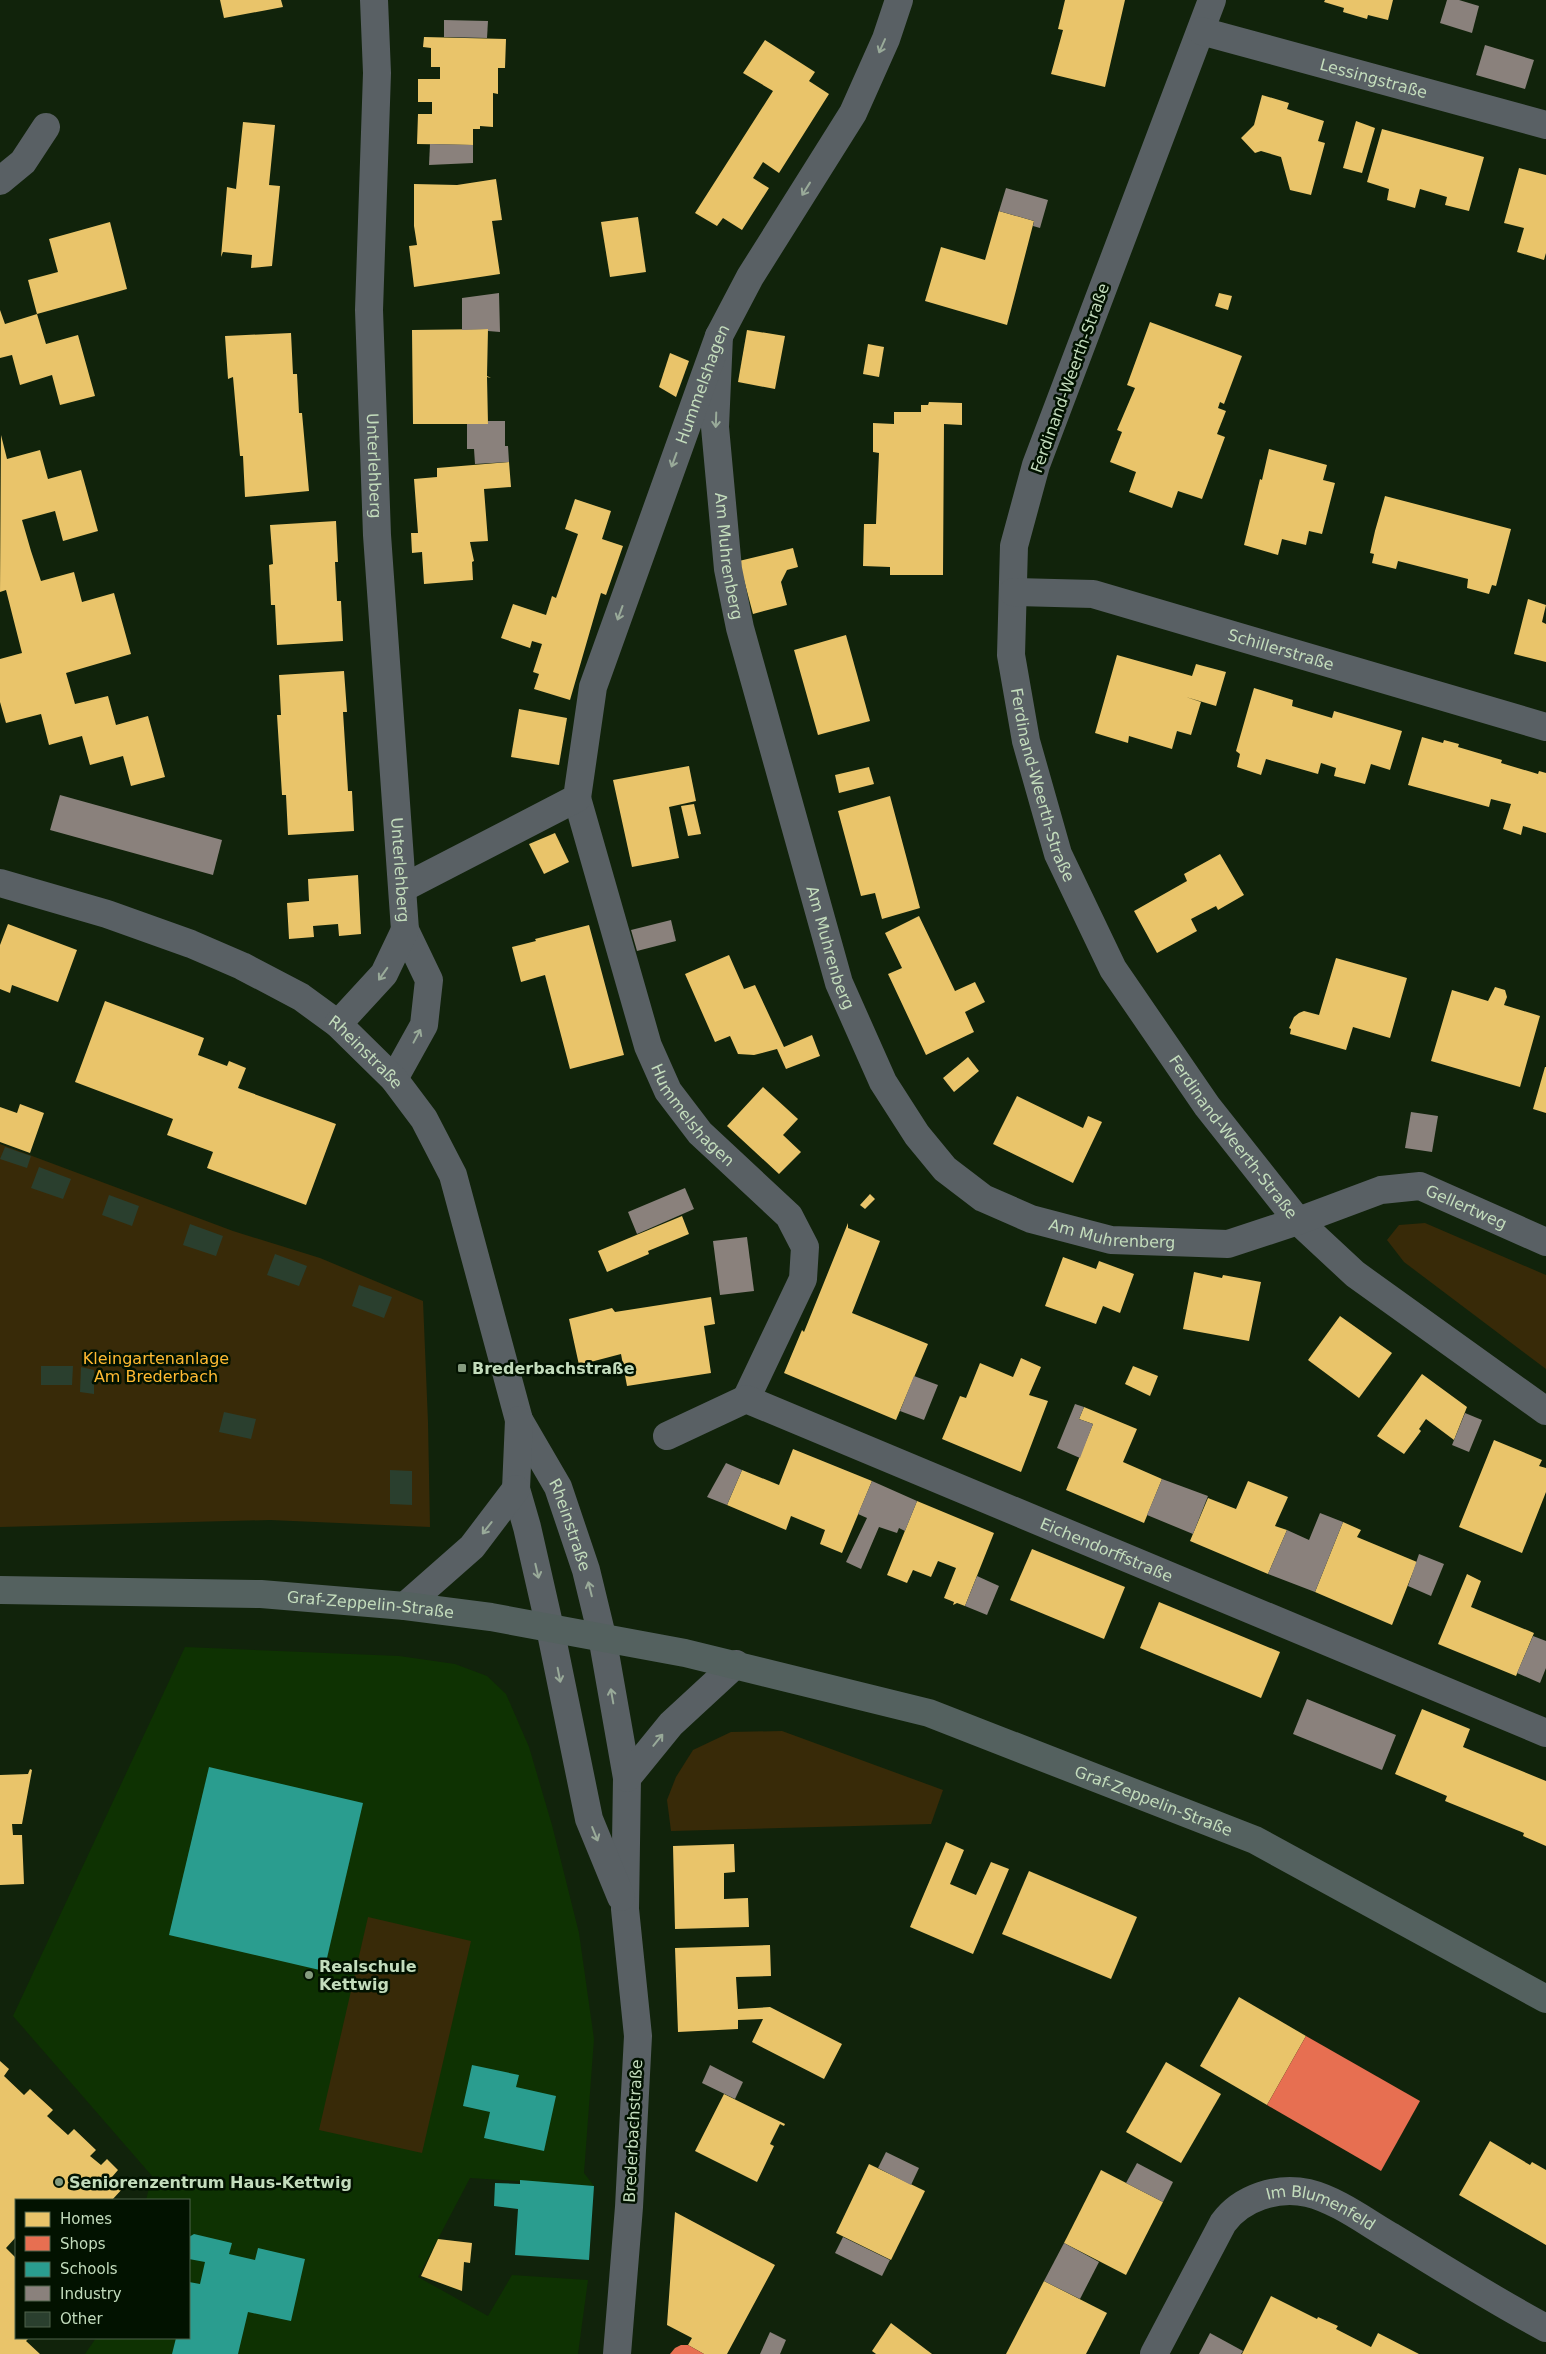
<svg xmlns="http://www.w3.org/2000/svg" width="1546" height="2354" font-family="'DejaVu Sans',sans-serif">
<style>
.built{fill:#0e3202}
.green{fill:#382a08}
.homes{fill:#e9c46a}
.shops{fill:#e76f51}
.schools{fill:#2a9d8f}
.industry{fill:#8a817c}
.building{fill:#2a3f2e}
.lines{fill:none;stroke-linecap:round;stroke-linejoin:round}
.minor{stroke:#596064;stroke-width:28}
.major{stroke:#54615f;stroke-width:28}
.oneway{stroke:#9a9}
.poi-dot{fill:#859b7e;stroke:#021200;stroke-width:2}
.labels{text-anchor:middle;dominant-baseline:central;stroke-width:5;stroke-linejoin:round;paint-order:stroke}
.street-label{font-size:16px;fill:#c3dcbc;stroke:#021200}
.park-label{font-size:16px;fill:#ffba32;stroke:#021200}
.poi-label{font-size:16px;font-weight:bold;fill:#c3dcbc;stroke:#021200;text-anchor:start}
</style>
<rect width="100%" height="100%" fill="#11230b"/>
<path class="built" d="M185,1647L399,1656L455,1664L487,1676L506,1694L529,1747L552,1825L579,1933L594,2039L584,2173L594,2186L470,2178L418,2277L488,2316L512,2275L588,2280L578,2354H85L96,2338H189V2200H146L152,2176L13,2016Z"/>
<g class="green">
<path d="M0,1144L233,1231L320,1258L423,1301L428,1422L430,1527L270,1520L0,1527Z"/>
<path d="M1425,1223L1546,1275V1369L1404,1262L1387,1240L1399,1225Z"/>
<path d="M782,1731L943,1790L931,1824L671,1831L667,1800L676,1777L693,1750L731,1732Z"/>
<path d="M368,1917L471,1941L422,2153L319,2130Z"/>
</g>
<g class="homes">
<path d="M220,0H281L283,7L224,18Z"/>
<path d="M1065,0H1125L1105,87L1051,74L1063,30L1058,29Z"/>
<path d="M1325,0H1393L1388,20L1368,15L1367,19L1343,12L1344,8L1324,2Z"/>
<path d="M424,37L506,39L505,68H498V94L493,93V127L480,126V129H473V145L417,144L418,114H432V102H418V79H440V67H431V48L423,47Z"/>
<path d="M765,40L815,72L809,81L829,94L779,173L763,162L753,178L769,188L742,230L723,218L717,226L695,213L773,91L743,73Z"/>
<path d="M1262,95L1289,103L1287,109L1324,121L1318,141L1325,143L1311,195L1290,190L1281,157L1261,151L1255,153L1241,138L1254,125Z"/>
<path d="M1356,121L1375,128L1362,173L1343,168Z"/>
<path d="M243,122L275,125L269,185L280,186L272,266L251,268L252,255L223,252L221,257L227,187L236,189Z"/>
<path d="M1382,129L1484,157L1469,211L1445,205L1447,197L1420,189L1415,208L1387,200L1389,189L1367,182Z"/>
<path d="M1519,168L1546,175V253L1544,260L1517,252L1524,228L1504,223Z"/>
<path d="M496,179L502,220L492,221L500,274L414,287L409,246L417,245L414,226V184L457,185Z"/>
<path d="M999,211L1034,221L1007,325L925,301L941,247L985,260Z"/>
<path d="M638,217L646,272L610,277L601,222Z"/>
<path d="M110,222L127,289L37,314L28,280L58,272L49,239Z"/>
<path d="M1219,293L1232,296L1228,310L1215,306Z"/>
<path d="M0,310L5,324L37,314L46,344L78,335L95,396L60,405L52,375L20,385L12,355L0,358Z"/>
<path d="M1150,322L1242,356L1224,404L1220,402L1218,408L1226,411L1217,434L1225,437L1202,499L1178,491L1172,508L1129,492L1136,472L1110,462L1122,432L1117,430L1135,388L1127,385Z"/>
<path d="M488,329L487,376L491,378L487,377L488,424H413L412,330Z"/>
<path d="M747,330L785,336L775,389L738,382Z"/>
<path d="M291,333L293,374H297L299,413H302L309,491L245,497L243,456H240L233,377L228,379L225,336Z"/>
<path d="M868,344L884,347L879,377L863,374Z"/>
<path d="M670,353L689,361L676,397L659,387Z"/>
<path d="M929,402L962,403V425L944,424L943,575H890V567L863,566L864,524H876L879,453L873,452V423L894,424V412H921V405H928Z"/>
<path d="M1,435L7,459L40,450L48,479L81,470L98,531L63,541L55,511L22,520L31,551L41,581L74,572L82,602L114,593L131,654L66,673L75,704L108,696L116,725L148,716L165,777L131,786L123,756L90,765L82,736L49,745L41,714L6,723L0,702V659L22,653L6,590L0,592Z"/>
<path d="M1269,449L1327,465L1323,480L1335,483L1322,534L1309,531L1306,545L1282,539L1278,555L1244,545L1260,479L1262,480Z"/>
<path d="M509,462L511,487L484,489L488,541L470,542L474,561L472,562L473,580L424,584L422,552L412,553L411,533H418L414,479L437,477V468Z"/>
<path d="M1385,496L1511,529L1496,586L1492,585L1489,594L1467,588L1468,579L1398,561L1396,569L1372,563L1374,554L1370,553L1375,531Z"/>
<path d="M575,499L611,511L602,539L623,546L606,595L601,593L570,700L534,689L539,674L533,672L542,644L532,641L530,648L501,638L513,604L546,615L552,596L556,598L578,534L565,529Z"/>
<path d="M336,521L338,562H335L337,601H341L343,641L277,645L275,605H271L269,565L273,564L270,525Z"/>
<path d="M793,548L798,567L787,570L781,582L787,605L753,614L739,561Z"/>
<path d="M1528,599L1546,605L1542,622L1546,624V662L1514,654Z"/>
<path d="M846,635L870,721L818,735L794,650Z"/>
<path d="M1117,655L1192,676L1196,664L1226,672L1216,706L1186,697L1201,702L1191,735L1177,731L1172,749L1129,736L1128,743L1095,733Z"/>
<path d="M344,671L347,712H343L348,791H352L354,831L288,835L286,795H282L277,715H281L279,675Z"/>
<path d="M1254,688L1293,700L1292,706L1332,718L1334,711L1402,731L1390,770L1371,764L1365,784L1334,776L1336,768L1321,763L1318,774L1266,759L1261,775L1237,767L1240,754L1236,751Z"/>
<path d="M519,709L567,718L559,765L511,757Z"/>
<path d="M1422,737L1443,743L1444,740L1459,744L1458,747L1502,760L1501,763L1538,774L1539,771L1546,773V833L1523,826L1521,835L1503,829L1511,804L1491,799L1489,807L1408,785Z"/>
<path d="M689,766L696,801L669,807L679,858L632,867L613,780Z"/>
<path d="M869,767L874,784L839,793L835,775Z"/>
<path d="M890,796L920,908L882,919L875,893L861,896L838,811Z"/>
<path d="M694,804L701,834L688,836L681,806Z"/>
<path d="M555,833L569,862L544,874L529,844Z"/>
<path d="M1220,854L1244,895L1218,910L1216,906L1191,919L1197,931L1157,953L1134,911L1187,881L1184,874Z"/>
<path d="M358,875L361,934L339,936L338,924L313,926L314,937L289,939L287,903L309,901L308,879Z"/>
<path d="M919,916L955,991L975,982L985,1002L965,1012L974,1032L926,1055L888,974L902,968L885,933Z"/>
<path d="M8,924L77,950L58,1002L12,985L10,993L0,989V945Z"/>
<path d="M589,925L624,1055L570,1069L545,975L521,982L512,947L536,941L535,939Z"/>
<path d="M729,955L744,989L755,985L784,1047L812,1035L820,1056L786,1069L777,1049L754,1055L738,1054L730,1036L715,1042L685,974Z"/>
<path d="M1336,958L1407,978L1390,1038L1353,1027L1346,1050L1290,1034L1291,1029L1289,1028L1294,1017L1299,1013L1304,1011L1319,1015Z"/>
<path d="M1495,987L1505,990L1507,997L1504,1005L1540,1016L1520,1087L1431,1061L1452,990L1488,1001Z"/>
<path d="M105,1001L204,1038L198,1055L227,1066L229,1061L246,1068L238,1088L336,1124L306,1205L207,1168L213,1152L167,1135L173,1119L75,1082Z"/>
<path d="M968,1057L979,1071L954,1092L943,1078Z"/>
<path d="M1545,1067H1546V1113L1533,1109Z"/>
<path d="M763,1087L798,1119L783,1135L801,1152L779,1174L727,1126Z"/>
<path d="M1017,1096L1083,1128L1088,1116L1102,1122L1073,1183L993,1144Z"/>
<path d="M20,1104L44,1113L30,1153L0,1142V1107L17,1113Z"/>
<path d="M870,1194L875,1199L865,1209L860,1205Z"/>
<path d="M682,1216L689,1234L648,1251L649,1254L607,1272L598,1251Z"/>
<path d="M848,1223V1228L880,1241L852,1313L928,1344L896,1420L784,1373L802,1330L804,1332Z"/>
<path d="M1063,1257L1096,1269L1099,1261L1134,1274L1120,1313L1103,1306L1096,1324L1045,1306Z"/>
<path d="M1194,1272L1222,1278L1223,1275L1261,1282L1249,1341L1183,1329Z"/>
<path d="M711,1297L715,1324L704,1326L711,1373L627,1386L621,1354L579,1365L569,1319L612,1308L615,1312Z"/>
<path d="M1340,1316L1392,1353L1359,1398L1308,1360Z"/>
<path d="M1021,1358L1041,1367L1029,1395L1048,1401L1021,1472L942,1439L960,1396L966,1398L980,1363L1013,1377Z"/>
<path d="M1133,1366L1158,1376L1150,1396L1125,1384Z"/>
<path d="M1422,1374L1467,1407L1454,1440L1426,1419L1419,1429L1421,1431L1404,1454L1377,1436Z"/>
<path d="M1084,1407L1137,1429L1123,1462L1162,1479L1144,1523L1066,1490L1093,1424L1079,1419Z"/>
<path d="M1494,1440L1542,1460L1539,1466L1546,1468V1492L1522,1553L1459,1527Z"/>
<path d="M793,1449L872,1481L842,1553L820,1544L825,1530L791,1516L786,1530L727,1505L742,1470L779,1485Z"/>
<path d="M1248,1481L1288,1497L1275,1526L1287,1530L1268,1574L1190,1541L1208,1498L1236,1509Z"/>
<path d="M917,1501L994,1533L965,1606L957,1603L953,1605L954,1602L944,1598L956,1568L938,1561L931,1577L913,1570L907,1583L887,1575Z"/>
<path d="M1343,1522L1361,1530L1357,1537L1417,1562L1392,1625L1315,1592Z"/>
<path d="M1032,1549L1125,1587L1104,1639L1010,1600Z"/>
<path d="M1467,1574L1481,1581L1471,1607L1534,1633L1516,1676L1438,1644Z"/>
<path d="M1159,1602L1280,1652L1261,1698L1140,1648Z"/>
<path d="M1422,1709L1470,1729L1463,1747L1546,1781V1846L1523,1836L1524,1833L1445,1801L1447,1796L1395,1774Z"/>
<path d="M30,1769L32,1770L22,1824H12L13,1835H22L24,1884L0,1885V1775L28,1774Z"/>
<path d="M946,1842L964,1850L950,1884L976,1895L991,1862L1009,1869L973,1954L910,1927Z"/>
<path d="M734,1844L735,1872L724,1873V1899L748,1898L749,1927L675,1929L673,1846Z"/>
<path d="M1029,1871L1137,1917L1111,1979L1002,1934Z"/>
<path d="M770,1945L771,1976L736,1977L738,2009L770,2007L842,2044L824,2079L752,2042L763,2019L738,2020V2029L678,2032L675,1948Z"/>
<path d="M1239,1997L1306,2036L1267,2105L1200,2066Z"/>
<path d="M0,2061L9,2069L4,2076L24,2095L30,2089L53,2110L47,2116L68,2135L74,2129L96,2150L90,2156L101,2165L107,2159L118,2170L112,2177L124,2187L112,2200H16V2237L6,2248L16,2258V2338H29L26,2341L40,2354H0Z"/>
<path d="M1166,2062L1221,2094L1181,2163L1126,2132Z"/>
<path d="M724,2094L785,2124L784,2126L780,2124L770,2144L774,2146L757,2182L695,2151Z"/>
<path d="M1490,2141L1530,2165L1532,2162L1546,2170V2245L1459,2195Z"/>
<path d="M869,2164L925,2191L891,2260L836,2233Z"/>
<path d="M1101,2170L1163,2202L1126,2275L1064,2243Z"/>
<path d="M675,2212L775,2265L727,2354H704L688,2345L692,2338L667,2325Z"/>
<path d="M438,2239L472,2243L470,2263L464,2262L462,2291L421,2276Z"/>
<path d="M1044,2281L1107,2313L1086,2354H1006Z"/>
<path d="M1271,2296L1317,2319L1318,2317L1338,2326L1336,2329L1371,2347L1378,2333L1419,2354H1242Z"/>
<path d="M891,2323L932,2354H876L872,2351Z"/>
</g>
<g class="shops">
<path d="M1306,2036L1420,2101L1381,2171L1267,2105Z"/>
<path d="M681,2345H688L704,2354H670L675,2348Z"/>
</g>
<g class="schools">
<path d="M209,1767L363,1803L324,1971L169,1935Z"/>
<path d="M472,2065L519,2075L516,2087L556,2096L544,2151L484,2138L490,2112L463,2106Z"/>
<path d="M520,2180L594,2186L589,2260L515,2255L518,2209L494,2206L495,2183L520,2184Z"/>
<path d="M194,2234L232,2243L229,2254L255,2260L258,2248L305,2259L291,2321L248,2312L238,2354H172L176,2338H189V2282L200,2284L205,2262L189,2259V2237Z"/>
</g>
<g class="industry">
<path d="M1447,0H1459L1479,6L1472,33L1440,23Z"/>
<path d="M444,20L488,21L487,38L444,37Z"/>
<path d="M1485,45L1534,60L1525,89L1476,75Z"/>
<path d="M430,144L473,145V163L429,165Z"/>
<path d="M1006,188L1048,200L1040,228L1033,226L1034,221L999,211Z"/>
<path d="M499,293L500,332L488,331V329L462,330V298Z"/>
<path d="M488,421H505V446H508L509,462L475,464L474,449H467V424H488Z"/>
<path d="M60,795L222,840L213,875L50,830Z"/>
<path d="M671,920L676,941L637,951L631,930Z"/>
<path d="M1411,1112L1438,1116L1432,1152L1405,1148Z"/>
<path d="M685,1188L694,1209L637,1234L628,1212Z"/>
<path d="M747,1237L754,1291L720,1295L713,1241Z"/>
<path d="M914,1376L938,1385L924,1420L900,1411Z"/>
<path d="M1075,1404L1084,1407L1079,1419L1093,1424L1080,1458L1057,1448Z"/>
<path d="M1465,1413L1482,1420L1469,1452L1452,1445Z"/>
<path d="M726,1463L742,1470L727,1505L707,1497Z"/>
<path d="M1162,1479L1208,1496L1193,1534L1147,1515Z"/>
<path d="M872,1481L917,1501L905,1531L899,1528L897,1533L879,1527L861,1569L846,1562L867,1518L858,1514Z"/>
<path d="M1320,1513L1343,1522L1315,1592L1268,1574L1287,1530L1309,1540Z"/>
<path d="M1419,1554L1444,1564L1431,1596L1408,1586Z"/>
<path d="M977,1576L999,1586L987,1615L965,1606Z"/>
<path d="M1533,1636L1546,1641V1668L1540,1683L1517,1673Z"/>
<path d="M1307,1699L1396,1735L1382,1770L1293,1734Z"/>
<path d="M710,2065L743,2082L735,2099L702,2083Z"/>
<path d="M886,2152L919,2168L911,2185L878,2168Z"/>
<path d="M1137,2163L1173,2182L1163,2202L1126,2183Z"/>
<path d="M843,2237L890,2260L882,2276L835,2253Z"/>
<path d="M1064,2243L1099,2262L1080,2299L1044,2281Z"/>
<path d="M770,2332L786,2340L780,2354H760Z"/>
<path d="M1210,2333L1243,2351L1241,2354H1199Z"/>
</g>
<g class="building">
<path d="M5,1147L31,1156L27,1168L0,1159Z"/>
<path d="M39,1167L71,1179L63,1199L31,1188Z"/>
<path d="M109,1195L139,1206L132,1226L102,1215Z"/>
<path d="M190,1224L223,1236L216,1256L183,1245Z"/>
<path d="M275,1254L307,1266L299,1286L267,1275Z"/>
<path d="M359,1285L392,1297L384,1318L352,1306Z"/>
<path d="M41,1366H73L72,1385H41Z"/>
<path d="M81,1367L94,1370V1394L80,1392Z"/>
<path d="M224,1412L256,1419L251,1439L219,1432Z"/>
<path d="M390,1470L412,1471V1505L390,1504Z"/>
</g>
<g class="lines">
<g class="minor">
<path id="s1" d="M374,0L377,73L369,310L377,535L405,930L429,980L424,1025L394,1079"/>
<path id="s2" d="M1212,0L1036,465L1014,546L1011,655L1026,741L1058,854L1113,969L1207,1106L1298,1221L1355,1274L1546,1411"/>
<path id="s3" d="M1201,31L1546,125"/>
<path d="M0,181L23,162L46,127"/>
<path id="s4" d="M719,336L715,427L728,569L740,628L839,983L883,1082L917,1135L945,1169L983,1198L1031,1219L1111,1240L1228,1244L1298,1221L1381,1190L1420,1186L1546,1242"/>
<path id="s5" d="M1013,592L1093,594L1546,727"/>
<path id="s6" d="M577,798L648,1046L668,1091L700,1133L789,1216L805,1247L803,1279L746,1399"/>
<path id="s7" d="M0,883L107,914L191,944L242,966L301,997L338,1024L394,1079L424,1119L453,1175L519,1420L558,1487L586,1570L602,1636L627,1778L625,1909L638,2036L629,2207L617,2354"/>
<path id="s8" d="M403,888L577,798L593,687L719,336L750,277L853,113L886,39L899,0"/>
<path d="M338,1024L384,974L405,930"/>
<path d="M519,1420L516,1489L527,1527L550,1628L589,1819L621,1897"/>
<path id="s9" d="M667,1436L746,1399L1546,1733"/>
<path d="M405,1606L472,1547L516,1489"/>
<path d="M627,1778L671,1724L736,1664"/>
<path id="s10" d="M1154,2354L1223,2223C1241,2198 1277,2186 1308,2193C1337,2200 1366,2222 1392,2237C1443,2268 1493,2300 1546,2328"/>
</g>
<path class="major" id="s11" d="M0,1590L261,1594L405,1606L491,1617L685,1653L929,1713L1255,1840L1546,1999"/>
</g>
<defs><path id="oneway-shaft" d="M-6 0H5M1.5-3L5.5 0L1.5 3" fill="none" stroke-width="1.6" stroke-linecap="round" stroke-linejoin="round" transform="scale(1.25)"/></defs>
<g class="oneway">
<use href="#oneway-shaft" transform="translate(882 46) rotate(114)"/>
<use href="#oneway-shaft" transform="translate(806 189) rotate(122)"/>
<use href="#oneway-shaft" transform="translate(716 420) rotate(92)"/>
<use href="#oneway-shaft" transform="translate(674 460) rotate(110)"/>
<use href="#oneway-shaft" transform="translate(620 613) rotate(110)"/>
<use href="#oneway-shaft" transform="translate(383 974) rotate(125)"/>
<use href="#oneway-shaft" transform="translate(417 1036) rotate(-62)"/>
<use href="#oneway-shaft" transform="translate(487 1528) rotate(128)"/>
<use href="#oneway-shaft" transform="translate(537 1571) rotate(77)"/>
<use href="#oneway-shaft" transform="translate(590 1589) rotate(-104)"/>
<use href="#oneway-shaft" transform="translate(559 1675) rotate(79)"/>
<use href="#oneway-shaft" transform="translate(612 1696) rotate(-100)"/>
<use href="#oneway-shaft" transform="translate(658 1740) rotate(-51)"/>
<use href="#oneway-shaft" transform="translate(595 1834) rotate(68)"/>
</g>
<g class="poi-dot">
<rect x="457" y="1363" width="10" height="10" rx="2.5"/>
<circle cx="309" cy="1975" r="5"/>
<circle cx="59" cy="2182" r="5"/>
</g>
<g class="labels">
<g class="street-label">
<text stroke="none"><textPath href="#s3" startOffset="179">Lessingstraße</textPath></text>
<text transform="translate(1070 378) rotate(-70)">Ferdinand-Weerth-Straße</text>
<text stroke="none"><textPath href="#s8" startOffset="630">Hummelshagen</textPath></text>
<text stroke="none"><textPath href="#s1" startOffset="466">Unterlehberg</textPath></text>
<text stroke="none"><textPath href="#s4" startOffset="221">Am Muhrenberg</textPath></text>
<text stroke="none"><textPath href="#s5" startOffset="276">Schillerstraße</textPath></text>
<text stroke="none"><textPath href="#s2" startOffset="824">Ferdinand-Weerth-Straße</textPath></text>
<text stroke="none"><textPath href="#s1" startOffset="871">Unterlehberg</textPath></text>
<text stroke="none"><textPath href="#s4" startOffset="626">Am Muhrenberg</textPath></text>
<text stroke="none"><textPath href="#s7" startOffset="408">Rheinstraße</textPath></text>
<text stroke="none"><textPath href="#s6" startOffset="341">Hummelshagen</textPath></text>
<text stroke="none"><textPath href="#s2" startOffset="1229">Ferdinand-Weerth-Straße</textPath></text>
<text stroke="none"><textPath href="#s4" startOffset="1430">Gellertweg</textPath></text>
<text stroke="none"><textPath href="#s4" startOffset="1061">Am Muhrenberg</textPath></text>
<text stroke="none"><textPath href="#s7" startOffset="931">Rheinstraße</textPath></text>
<text stroke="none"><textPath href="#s9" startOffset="478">Eichendorffstraße</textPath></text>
<text stroke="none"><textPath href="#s11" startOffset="371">Graf-Zeppelin-Straße</textPath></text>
<text stroke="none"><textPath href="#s11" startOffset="1182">Graf-Zeppelin-Straße</textPath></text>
<text transform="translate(633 2131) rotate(-87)">Brederbachstraße</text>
<text stroke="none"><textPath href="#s10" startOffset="259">Im Blumenfeld</textPath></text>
</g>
<g class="park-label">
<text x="156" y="1358">Kleingartenanlage<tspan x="156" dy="18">Am Brederbach</tspan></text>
</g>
<g class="poi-label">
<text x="472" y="1368">Brederbachstraße</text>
<text x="319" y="1966">Realschule<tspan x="319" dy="18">Kettwig</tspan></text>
<text x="69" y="2182">Seniorenzentrum Haus-Kettwig</text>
</g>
</g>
<rect x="15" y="2199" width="175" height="140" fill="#021200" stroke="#4f634b"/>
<rect x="25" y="2212" width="25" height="15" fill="#e9c46a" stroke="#4f634b"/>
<text x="60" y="2224" font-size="15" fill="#c3dcbc">Homes</text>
<rect x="25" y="2236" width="25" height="15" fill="#e76f51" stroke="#4f634b"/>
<text x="60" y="2249" font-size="15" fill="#c3dcbc">Shops</text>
<rect x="25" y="2262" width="25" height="15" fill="#2a9d8f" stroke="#4f634b"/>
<text x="60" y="2274" font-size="15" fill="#c3dcbc">Schools</text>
<rect x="25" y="2286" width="25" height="15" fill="#8a817c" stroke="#4f634b"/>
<text x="60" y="2299" font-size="15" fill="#c3dcbc">Industry</text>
<rect x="25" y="2312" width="25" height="15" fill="#2a3f2e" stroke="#4f634b"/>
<text x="60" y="2324" font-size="15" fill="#c3dcbc">Other</text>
</svg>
